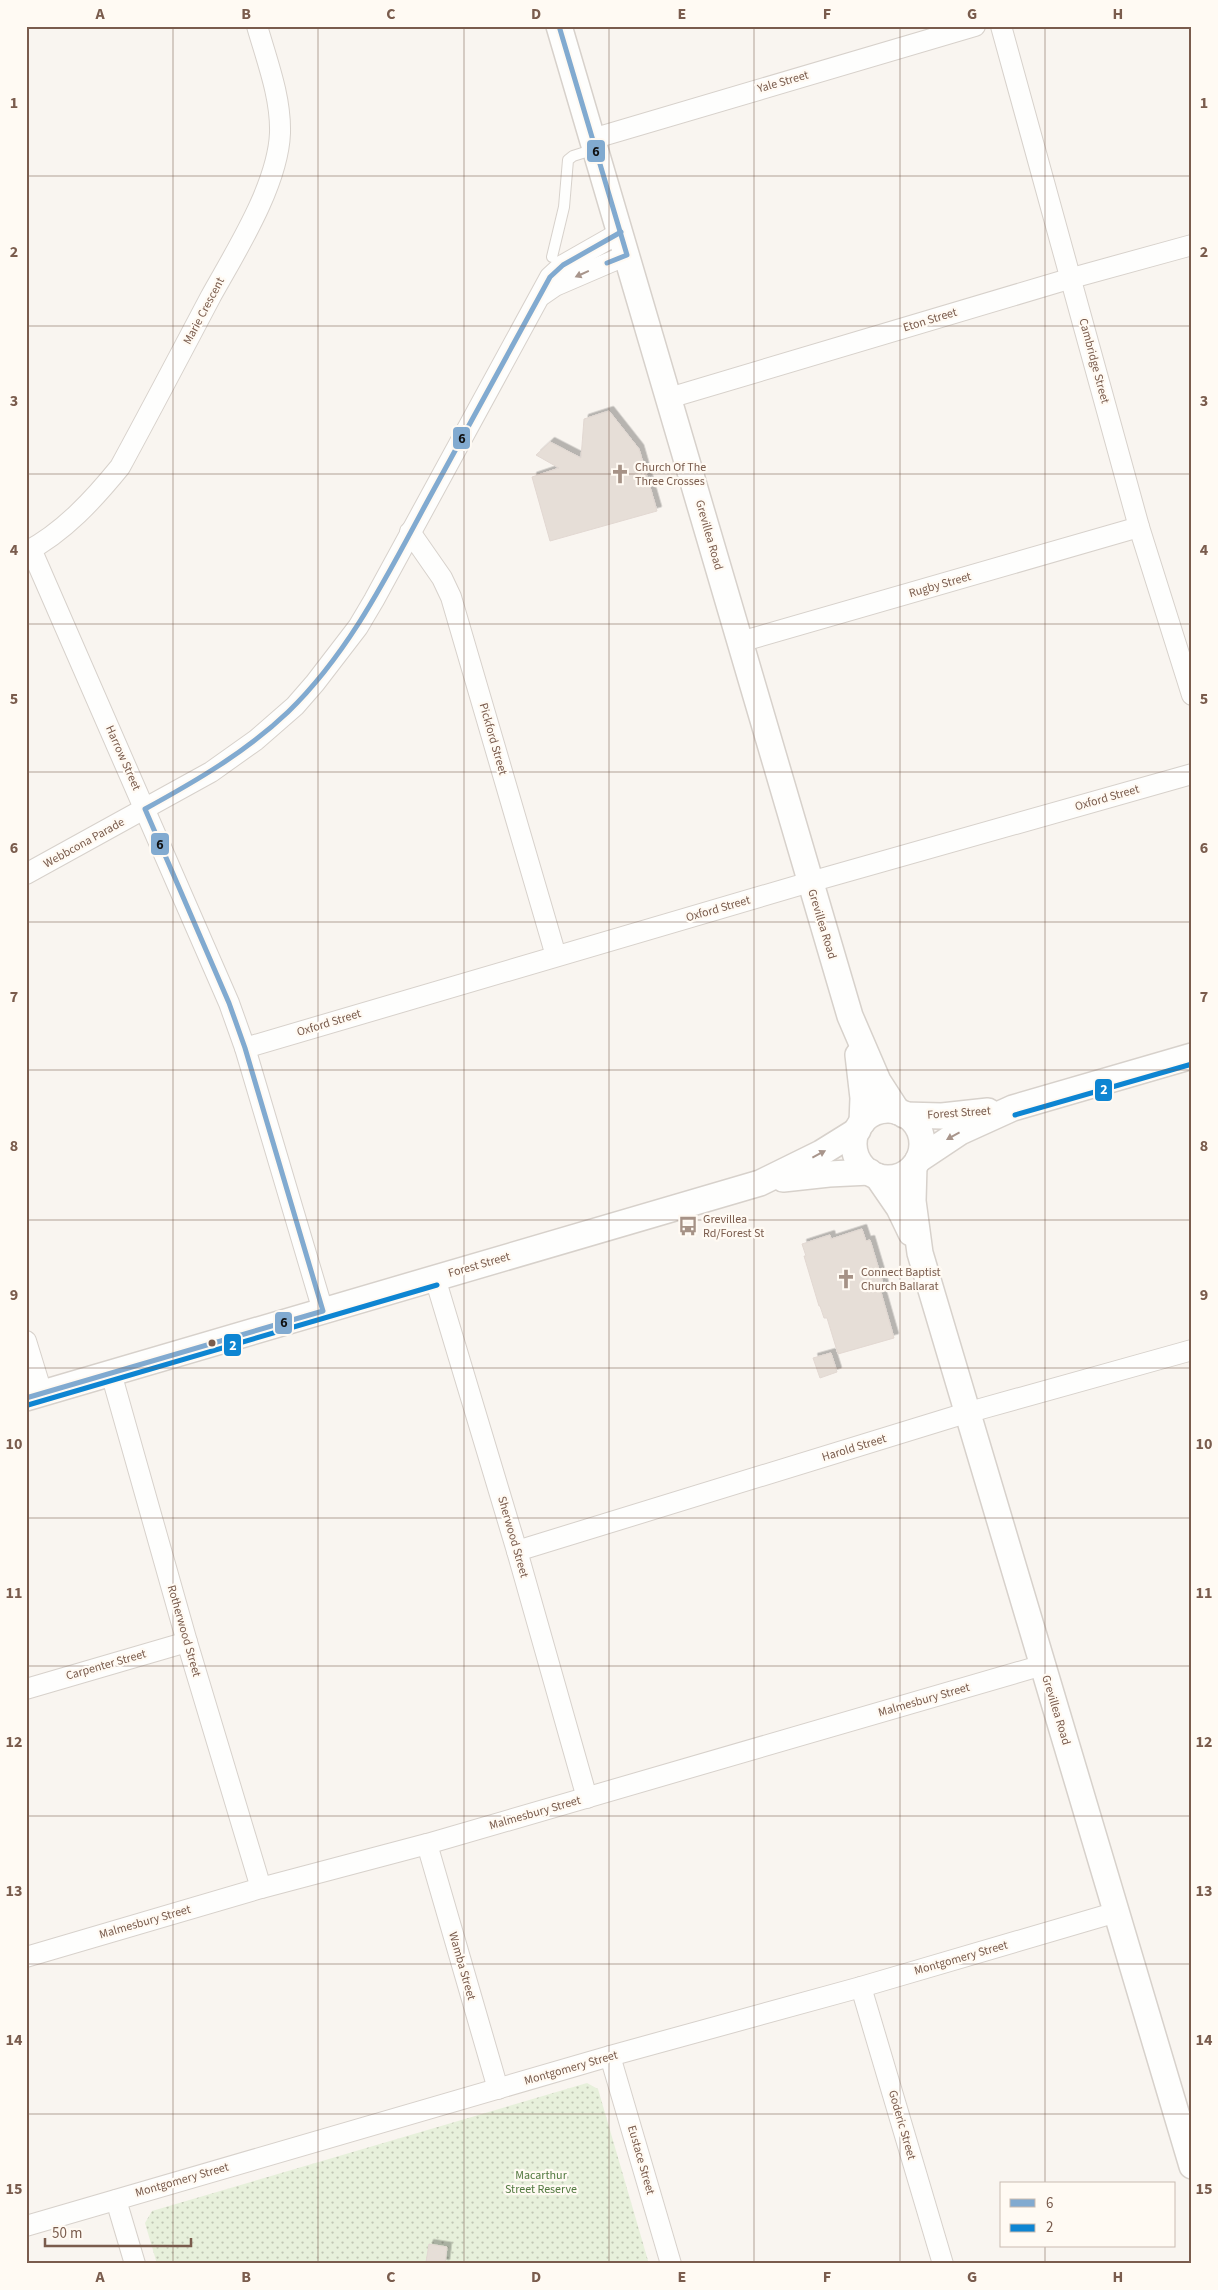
<svg xmlns="http://www.w3.org/2000/svg" width="1218" height="2290" font-family="'Source Sans 3',sans-serif">
<style>
.park{fill:url(#park-dots)}
.building{fill:#e6ded7;stroke:#e2d8d2;filter:url(#shadow)}
.lines{fill:none;stroke-linecap:round;stroke-linejoin:round}
.service-casing{stroke:#d7d1cb;stroke-width:12}
.minor-casing{stroke:#d7d1cb;stroke-width:22}
.tertiary-casing{stroke:#d7d1cb;stroke-width:28}
.service{stroke:#fefefd;stroke-width:10}
.minor{stroke:#fefefd;stroke-width:20}
.tertiary{stroke:#fefefd;stroke-width:25}
.bus-1-casing{stroke:#fffaf3;stroke-width:9}
.bus-2-casing{stroke:#fffaf3;stroke-width:9}
.bus-1{stroke:#81aad0;stroke-width:5}
.bus-2{stroke:#0e85d2;stroke-width:5}
.oneway{fill:#a8958b}
.grid{fill:none;stroke:#7a5c4d;stroke-width:1;stroke-opacity:0.55}
.bus-dot{fill:#7a5c4d;stroke:#fffaf3;stroke-width:2}
.labels{text-anchor:middle;dominant-baseline:central;stroke-width:4.5;stroke-linejoin:round;paint-order:stroke}
.street-label{font-size:12px;fill:#7a5c4d;stroke:#fffaf3}
.poi-label{font-size:12px;fill:#7a5c4d;stroke:#fffaf3;text-anchor:start}
.park-label{font-size:12px;fill:#537a41;stroke:#fffaf3}
.line-badge{stroke:#fffaf3;stroke-width:2}
.badge-label{font-size:14px;text-anchor:middle;font-weight:bold;fill:#fff}
.pale-badge-label{font-size:14px;text-anchor:middle;font-weight:bold;fill:#111}
.neatline{fill:none;stroke:#7a5c4d;stroke-width:2}
.grid-label{font-size:16px;text-anchor:middle;font-weight:bold;fill:#7a5c4d}
</style>
<defs>
<pattern id="park-dots" width="8" height="8" patternUnits="userSpaceOnUse" patternTransform="scale(1.25)"><rect width="8" height="8" fill="#e7f0db"/><path d="M2 2h.1M6 6h.1" fill="none" stroke="#c0c6b4" stroke-width="1.8" stroke-linecap="round"/></pattern>
<filter id="shadow"><feDropShadow dx="4.5" dy="-4.5" stdDeviation="0" flood-color="#0004"/></filter>
</defs>
<rect width="100%" height="100%" fill="#f9f5f0"/>
<path class="park" d="M587,2083L598,2089L649,2264H157L145,2223L152,2211Z"/>
<g class="building">
<path d="M609,411L639,449L657,511L550,541L532,477L559,468L536,455L550,442L581,458L584,419Z"/>
<path d="M862,1229L866,1241L870,1240L879,1270L884,1287L880,1289L894,1338L838,1354L827,1318H824L820,1306H819L804,1256H806L802,1244L830,1235L831,1239Z"/>
<path d="M831,1353L837,1372L820,1378L813,1358Z"/>
<path d="M429,2244L447,2247L445,2264L426,2262Z"/>
</g>
<g class="lines">
<defs>
<path id="service" d="M552,257L564,207L568,160L573,156L595,149"/>
<g id="minor">
<path d="M1001,26L1139,527L1192,695"/>
<path d="M592,139L975,26"/>
<path d="M542,295L555,286L627,255"/>
<path d="M669,398L1072,278L1192,245"/>
<path d="M410,532L442,578L451,597L556,956"/>
<path d="M31,549L229,1003L245,1048L323,1311"/>
<path d="M26,552C64,532 94,499 120,467C151,410 181,353 211,296C236,251 278,185 280,133C281,97 267,61 257,26"/>
<path d="M740,642L1139,527"/>
<path d="M26,874L211,772L256,740L295,706L315,683L358,627L374,600L550,277L563,265L621,232"/>
<path d="M245,1048L810,882L1192,774"/>
<path d="M435,1278L517,1551L587,1798"/>
<path d="M26,1341L42,1393"/>
<path d="M111,1373L187,1642L261,1888"/>
<path d="M517,1551L966,1413L1192,1350"/>
<path d="M26,1689L187,1642"/>
<path d="M427,1844L498,2089"/>
<path d="M26,1957L261,1888L427,1844L1043,1665"/>
<path d="M861,1987L943,2264"/>
<path d="M610,2056L671,2264"/>
<path d="M116,2200L135,2264"/>
<path d="M26,2226L610,2056L861,1987L1117,1912"/>
</g>
<g id="tertiary">
<path d="M559,26L850,1016L878,1081L898,1112"/>
<path d="M858,1055L863,1098L862,1123"/>
<circle cx="888" cy="1144" r="34"/>
<path d="M904,1115L942,1116L988,1111"/>
<path d="M918,1160L960,1132L1013,1108L1192,1056"/>
<path d="M914,1166L913,1201L920,1253L1192,2166"/>
<path d="M877,1176L899,1208L911,1233"/>
<path d="M783,1179L829,1174L870,1172"/>
<path d="M26,1398L760,1183L821,1153L858,1130"/>
</g>
</defs>
<use href="#service" class="service-casing"/>
<use href="#minor" class="minor-casing"/>
<use href="#tertiary" class="tertiary-casing"/>
<use href="#service" class="service"/>
<use href="#minor" class="minor"/>
<use href="#tertiary" class="tertiary"/>
<defs>
<g id="bus-1">
<path d="M559,26L627,255L607,263"/>
<path d="M26,1398L323,1311L245,1048L229,1003L145,809C196,781 246,752 288,712C349,653 387,576 427,502C468,427 509,352 550,277L563,265L621,232"/>
</g>
<g id="bus-2">
<path d="M1015,1115L1192,1064"/>
<path d="M28,1405L437,1285"/>
</g>
</defs>
<use href="#bus-1" class="bus-1-casing"/>
<use href="#bus-2" class="bus-2-casing"/>
<use href="#bus-1" class="bus-1"/>
<use href="#bus-2" class="bus-2"/>
</g>
<defs><path id="oneway-solid" d="M-6-.8H1V-3.2L6.5 0L1 3.2V.8H-6Z" transform="scale(1.25)"/></defs>
<g class="oneway">
<use href="#oneway-solid" transform="translate(582 274) rotate(156)"/>
<use href="#oneway-solid" transform="translate(953 1136) rotate(151)"/>
<use href="#oneway-solid" transform="translate(819 1154) rotate(-28)"/>
</g>
<path class="grid" d="M173,26V2264M318,26V2264M464,26V2264M609,26V2264M754,26V2264M900,26V2264M1045,26V2184M26,176H1192M26,326H1192M26,474H1192M26,624H1192M26,772H1192M26,922H1192M26,1070H1192M26,1220H1192M26,1368H1192M26,1518H1192M26,1666H1192M26,1816H1192M26,1964H1192M26,2114H1192M1045,2246V2264"/>
<defs>
<symbol id="church-bare" viewBox="-9 -9 18 18"><path d="M-1.2-6h2.4v3.5h3.3v2.4h-3.3V6h-2.4V-.1h-3.3v-2.4h3.3Z" fill="#a69286" stroke="#fffaf3" stroke-width="2.5" paint-order="stroke"/></symbol>
<symbol id="bus-bare" viewBox="-9 -9 18 18"><path d="M-5-6H5V4H4V6H2V4H-2V6H-4V4H-5ZM-3.5-4V0h7V-4ZM-3.5 1.2v1.5H-2V1.2ZM2 1.2v1.5H3.5V1.2Z" fill="#a69286" stroke="#fffaf3" stroke-width="2.5" paint-order="stroke"/></symbol>
</defs>
<g fill-rule="evenodd">
<use href="#church-bare" x="606" y="460" width="28" height="28"/>
<use href="#bus-bare" x="674" y="1212" width="28" height="28"/>
<use href="#church-bare" x="832" y="1265" width="28" height="28"/>
</g>
<circle class="bus-dot" cx="212" cy="1343" r="4.5"/>
<g class="labels">
<g class="street-label">
<text transform="translate(783 82) rotate(-16)">Yale Street</text>
<text transform="translate(204 311) rotate(-62)">Marie Crescent</text>
<text transform="translate(930 320) rotate(-17)">Eton Street</text>
<text transform="translate(1094 361) rotate(75)">Cambridge Street</text>
<text transform="translate(709 535) rotate(74)">Grevillea Road</text>
<text transform="translate(940 585) rotate(-16)">Rugby Street</text>
<text transform="translate(493 739) rotate(74)">Pickford Street</text>
<text transform="translate(123 758) rotate(66)">Harrow Street</text>
<text transform="translate(1107 798) rotate(-16)">Oxford Street</text>
<text transform="translate(84 843) rotate(-29)">Webbcona Parade</text>
<text transform="translate(718 909) rotate(-16)">Oxford Street</text>
<text transform="translate(822 924) rotate(73)">Grevillea Road</text>
<text transform="translate(329 1023) rotate(-17)">Oxford Street</text>
<text transform="translate(959 1113) rotate(-4)">Forest Street</text>
<text transform="translate(479 1265) rotate(-16)">Forest Street</text>
<text transform="translate(854 1448) rotate(-17)">Harold Street</text>
<text transform="translate(513 1537) rotate(74)">Sherwood Street</text>
<text transform="translate(184 1631) rotate(74)">Rotherwood Street</text>
<text transform="translate(106 1665) rotate(-16)">Carpenter Street</text>
<text transform="translate(924 1700) rotate(-16)">Malmesbury Street</text>
<text transform="translate(1056 1710) rotate(73)">Grevillea Road</text>
<text transform="translate(535 1813) rotate(-16)">Malmesbury Street</text>
<text transform="translate(145 1922) rotate(-16)">Malmesbury Street</text>
<text transform="translate(961 1958) rotate(-16)">Montgomery Street</text>
<text transform="translate(462 1966) rotate(74)">Wamba Street</text>
<text transform="translate(571 2068) rotate(-16)">Montgomery Street</text>
<text transform="translate(902 2125) rotate(74)">Goderic Street</text>
<text transform="translate(641 2160) rotate(74)">Eustace Street</text>
<text transform="translate(182 2180) rotate(-16)">Montgomery Street</text>
</g>
<g class="poi-label">
<text x="635" y="467">Church Of The<tspan x="635" dy="14">Three Crosses</tspan></text>
<text x="703" y="1219">Grevillea<tspan x="703" dy="14">Rd/Forest St</tspan></text>
<text x="861" y="1272">Connect Baptist<tspan x="861" dy="14">Church Ballarat</tspan></text>
</g>
<g class="park-label">
<text x="541" y="2175">Macarthur<tspan x="541" dy="14">Street Reserve</tspan></text>
</g>
</g>
<g class="line-badge">
<rect x="586" y="139" width="20" height="24" rx="5" fill="#81aad0"/>
<rect x="452" y="426" width="19" height="24" rx="5" fill="#81aad0"/>
<rect x="150" y="832" width="20" height="24" rx="5" fill="#81aad0"/>
<rect x="1094" y="1078" width="19" height="24" rx="5" fill="#0e85d2"/>
<rect x="274" y="1311" width="19" height="24" rx="5" fill="#81aad0"/>
<rect x="223" y="1333" width="19" height="24" rx="5" fill="#0e85d2"/>
</g>
<g class="badge-label">
<text x="1104" y="1094">2</text>
<text x="233" y="1350">2</text>
</g>
<g class="pale-badge-label">
<text x="596" y="156">6</text>
<text x="462" y="443">6</text>
<text x="160" y="849">6</text>
<text x="284" y="1327">6</text>
</g>
<rect width="1218" height="2290" fill="none" stroke="#fffaf3" stroke-width="55"/>
<rect x="1000" y="2182" width="175" height="65" fill="#fffaf3" stroke="#cabbb1"/>
<rect x="1010" y="2199" width="25" height="8" fill="#81aad0" stroke="#cabbb1"/>
<text x="1046" y="2208" font-size="15" fill="#7a5c4d">6</text>
<rect x="1010" y="2224" width="25" height="8" fill="#0e85d2" stroke="#cabbb1"/>
<text x="1046" y="2232" font-size="15" fill="#7a5c4d">2</text>
<path d="M45 2238v8h146v-8" fill="none" stroke="#7a5c4d" stroke-width="2.5"/>
<text x="52" y="2238" font-size="15" fill="#7a5c4d" stroke="#fffaf3" stroke-width="4" paint-order="stroke">50 m</text>
<rect x="28" y="28" width="1162" height="2234" class="neatline"/>
<g class="grid-label">
<text x="100" y="19">A</text>
<text x="246" y="19">B</text>
<text x="391" y="19">C</text>
<text x="536" y="19">D</text>
<text x="682" y="19">E</text>
<text x="827" y="19">F</text>
<text x="972" y="19">G</text>
<text x="1118" y="19">H</text>
<text x="14" y="108">1</text>
<text x="1204" y="108">1</text>
<text x="14" y="257">2</text>
<text x="1204" y="257">2</text>
<text x="14" y="406">3</text>
<text x="1204" y="406">3</text>
<text x="14" y="555">4</text>
<text x="1204" y="555">4</text>
<text x="14" y="704">5</text>
<text x="1204" y="704">5</text>
<text x="14" y="853">6</text>
<text x="1204" y="853">6</text>
<text x="14" y="1002">7</text>
<text x="1204" y="1002">7</text>
<text x="14" y="1151">8</text>
<text x="1204" y="1151">8</text>
<text x="14" y="1300">9</text>
<text x="1204" y="1300">9</text>
<text x="14" y="1449">10</text>
<text x="1204" y="1449">10</text>
<text x="14" y="1598">11</text>
<text x="1204" y="1598">11</text>
<text x="14" y="1747">12</text>
<text x="1204" y="1747">12</text>
<text x="14" y="1896">13</text>
<text x="1204" y="1896">13</text>
<text x="14" y="2045">14</text>
<text x="1204" y="2045">14</text>
<text x="14" y="2194">15</text>
<text x="1204" y="2194">15</text>
<text x="100" y="2282">A</text>
<text x="246" y="2282">B</text>
<text x="391" y="2282">C</text>
<text x="536" y="2282">D</text>
<text x="682" y="2282">E</text>
<text x="827" y="2282">F</text>
<text x="972" y="2282">G</text>
<text x="1118" y="2282">H</text>
</g>
</svg>
